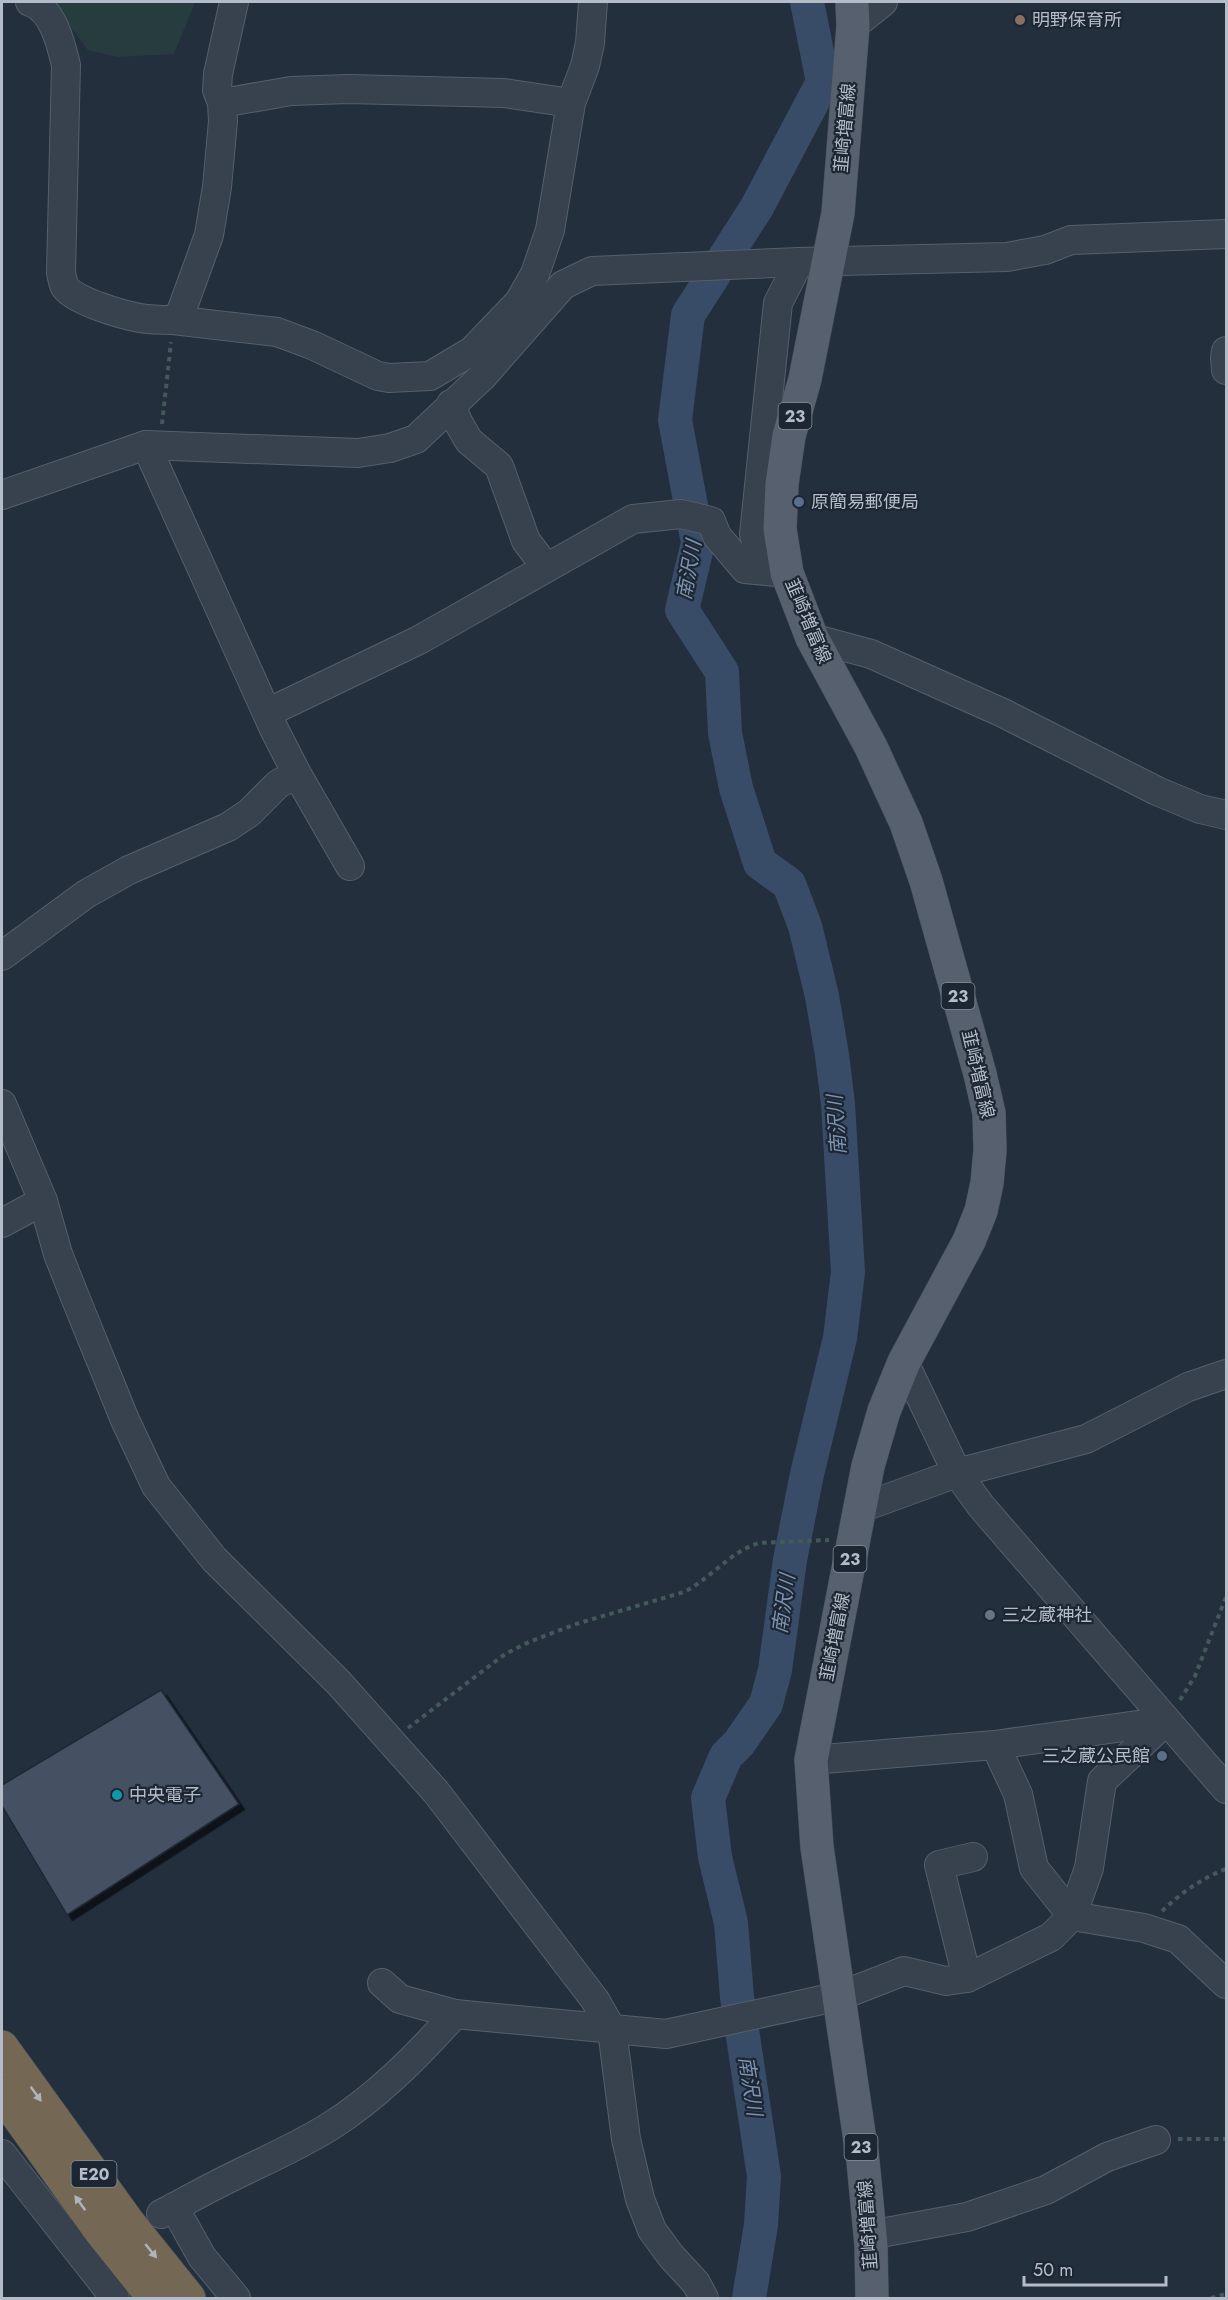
<svg xmlns="http://www.w3.org/2000/svg" width="1228" height="2300" font-family="Jost,'Noto Sans JP',sans-serif">
<style>
.green{fill:#263c3f}
.lines{fill:none;stroke-linecap:round;stroke-linejoin:round}
.river{stroke:#394c67;stroke-width:34}
.building{fill:#455162;stroke:#1f2835;stroke-width:1.5;filter:url(#shadow)}
.minor-casing{stroke:#565f6c;stroke-width:30}
.major-casing{stroke:#414a57;stroke-width:34}
.highway-casing{stroke:#434c59;stroke-width:34}
.path{stroke:#44595c;stroke-width:4;stroke-dasharray:4.5 4.5;stroke-linecap:butt}
.minor{stroke:#38414e;stroke-width:28}
.major{stroke:#56606e;stroke-width:33}
.highway{stroke:#746855;stroke-width:33}
.oneway{fill:#aeb4bd}
.education-dot{fill:#8d6e63;stroke:#1d2633;stroke-width:2}
.service-dot{fill:#5c6f8a;stroke:#1d2633;stroke-width:2}
.worship-dot{fill:#6b7280;stroke:#1d2633;stroke-width:2}
.culture-dot{fill:#0f9aa8;stroke:#1d2633;stroke-width:2}
.labels{text-anchor:middle;dominant-baseline:central;stroke-width:4.5;stroke-linejoin:round;paint-order:stroke}
.shield{fill:#1d2633;stroke:#878f9c;stroke-width:1.5}
.shield-label{font-size:16px;font-weight:bold;fill:#b4bcc9}
.poi-label{font-size:18px;fill:#b4bcc9;stroke:#1d2633;text-anchor:start}
.street-label{font-size:18px;fill:#b4bcc9;stroke:#1d2633}
.water-label{font-size:20px;font-style:italic;fill:#7c92b1;stroke:#1d2633}
</style>
<defs>
<filter id="shadow"><feDropShadow dx="5.5" dy="5.5" stdDeviation="0" flood-color="#0009"/></filter>
</defs>
<rect width="100%" height="100%" fill="#242f3e"/>
<path class="green" d="M52,2H195L174,54L117,57L88,50Z"/>
<g class="lines">
<path class="river" d="M749,2298L761,2225L764,2176L737,1997L731,1923L715,1857L708,1798L726,1756L739,1743L766,1704L775,1670L790,1560L807,1474L840,1338L848,1272L838,1104L832,1055L822,996L805,926L789,884L760,863L736,788L725,733L722,672L682,610L698,543L675,420L688,315L757,207L823,82L807,2"/>
</g>
<path class="building" d="M161,1690L239,1804L67,1915L2,1806V1785Z"/>
<g class="lines">
<defs>
<g id="minor">
<path d="M30,2C53,9 61,44 66,65L61,273C62,277 63,283 65,287C74,301 123,315 140,318C151,320 162,320 173,320L181,312L209,235L217,187L223,121L222,103L217,90L218,74L234,2"/>
<path d="M853,26L883,2"/>
<path d="M222,103L291,91L349,89L504,93L571,103"/>
<path d="M173,320L277,332L312,345L378,376L389,378L430,376L472,351L519,302L535,274L550,230L571,103L585,66L590,43L593,2"/>
<path d="M1226,351L1225,358L1226,370"/>
<path d="M451,404L458,422L469,441L499,466L526,541L546,567"/>
<path d="M2,495L146,445L358,453L390,448L416,439L483,376L563,285L592,271L799,262L1007,257L1045,250L1071,240L1226,234"/>
<path d="M764,570L754,534L778,303L799,262"/>
<path d="M812,638L871,654L1003,713L1157,791L1200,809L1226,815"/>
<path d="M267,713L419,640L633,519L681,514L711,521L717,536L745,569L787,573"/>
<path d="M297,774L350,866"/>
<path d="M2,956L86,894L129,870L228,827L249,813L278,784L297,774L274,729L146,445"/>
<path d="M2,1104L43,1201L58,1254L75,1297L125,1420L156,1486L214,1559L339,1683L436,1792L595,2000L612,2030L626,2139L640,2199L652,2230L671,2256L696,2283L704,2298"/>
<path d="M2,1223L43,1201"/>
<path d="M904,1362L957,1473L981,1506L1226,1789"/>
<path d="M861,1508L957,1473L1086,1439L1188,1387L1226,1374"/>
<path d="M995,1745L1166,1721"/>
<path d="M811,1760L995,1745L1018,1794L1034,1868L1072,1916L1144,1928L1178,1939L1226,1984"/>
<path d="M967,1978L939,1865L973,1857"/>
<path d="M382,1983L400,1999L455,2014"/>
<path d="M2,2154L115,2298"/>
<path d="M174,2207L202,2257L236,2298"/>
<path d="M161,2214C179,2205 196,2195 214,2186C252,2166 292,2150 329,2127C377,2097 417,2056 455,2014L666,2034L840,1996L904,1971L946,1981L967,1978L1051,1937L1072,1916L1089,1868L1102,1781L1166,1721"/>
<path d="M870,2235L967,2217L1046,2190L1107,2157L1156,2140"/>
</g>
<path id="major" d="M852,2L853,26L838,213L805,379L789,436L782,484L780,529L787,573L812,638L871,747L906,823L926,881L980,1074L989,1113L990,1150L987,1183L981,1211L969,1241L904,1362L884,1411L868,1466L811,1760L817,1847L863,2161L871,2245L872,2298"/>
<g id="highway">
<path d="M2,2047L128,2222L189,2298"/>
<path d="M2,2094L101,2232L154,2298"/>
</g>
</defs>
<use href="#minor" class="minor-casing"/>
<use href="#major" class="major-casing"/>
<use href="#highway" class="highway-casing"/>
<g class="path">
<path d="M162,424L171,342"/>
<path d="M1180,1700L1195,1676L1226,1597"/>
<path d="M408,1728L505,1654L529,1642L576,1624L684,1592C710,1579 731,1551 759,1543L829,1540"/>
<path d="M1162,1911C1181,1893 1202,1878 1226,1869"/>
<path d="M1178,2139H1226"/>
<path d="M1211,2298L1226,2294"/>
</g>
<use href="#minor" class="minor"/>
<use href="#major" class="major"/>
<use href="#highway" class="highway"/>
</g>
<defs><path id="oneway-solid" d="M-6-.8H1V-3.2L6.5 0L1 3.2V.8H-6Z" transform="scale(1.5)"/></defs>
<g class="oneway">
<use href="#oneway-solid" transform="translate(36 2094) rotate(54)"/>
<use href="#oneway-solid" transform="translate(80 2203) rotate(-126)"/>
<use href="#oneway-solid" transform="translate(151 2251) rotate(51)"/>
</g>
<circle class="education-dot" cx="1020" cy="20" r="6"/>
<g class="service-dot">
<circle cx="799" cy="502" r="6"/>
<circle cx="1162" cy="1756" r="6"/>
</g>
<circle class="worship-dot" cx="990" cy="1615" r="6"/>
<circle class="culture-dot" cx="117" cy="1795" r="6"/>
<g class="labels">
<g class="shield">
<rect x="778.5" y="403" width="33" height="26" rx="4.5"/>
<rect x="941.5" y="983" width="33" height="26" rx="4.5"/>
<rect x="833.5" y="1546" width="33" height="26" rx="4.5"/>
<rect x="844.5" y="2134" width="33" height="26" rx="4.5"/>
<rect x="71.5" y="2161" width="45" height="26" rx="4.5"/>
</g>
<g class="shield-label">
<text x="795" y="416">23</text>
<text x="958" y="996">23</text>
<text x="850" y="1559">23</text>
<text x="861" y="2147">23</text>
<text x="94" y="2174">E20</text>
</g>
<g class="poi-label">
<text x="1032" y="20">明野保育所</text>
<text x="811" y="502">原簡易郵便局</text>
<text x="1002" y="1615">三之蔵神社</text>
<text x="1150" y="1756" text-anchor="end">三之蔵公民館</text>
<text x="129" y="1795">中央電子</text>
</g>
<g class="street-label">
<text transform="translate(845 128) rotate(-85)">韮崎増富線</text>
<text transform="translate(808 621) rotate(67)">韮崎増富線</text>
<text transform="translate(978 1074) rotate(77)">韮崎増富線</text>
<text transform="translate(835 1637) rotate(-79)">韮崎増富線</text>
<text transform="translate(868 2225) rotate(-94)">韮崎増富線</text>
</g>
<g class="water-label">
<text transform="translate(689 570) rotate(-80)">南沢川</text>
<text transform="translate(837 1125) rotate(-94)">南沢川</text>
<text transform="translate(784 1604) rotate(-82)">南沢川</text>
<text transform="translate(750 2086) rotate(81)">南沢川</text>
</g>
</g>
<rect width="1228" height="2300" fill="none" stroke="#b4bcc9" stroke-width="6"/>
<path d="M1024 2276v9h142v-9" fill="none" stroke="#b4bcc9" stroke-width="3"/>
<text x="1033" y="2276" font-size="18" fill="#b4bcc9" stroke="#1d2633" stroke-width="4.5" paint-order="stroke">50 m</text>
</svg>
